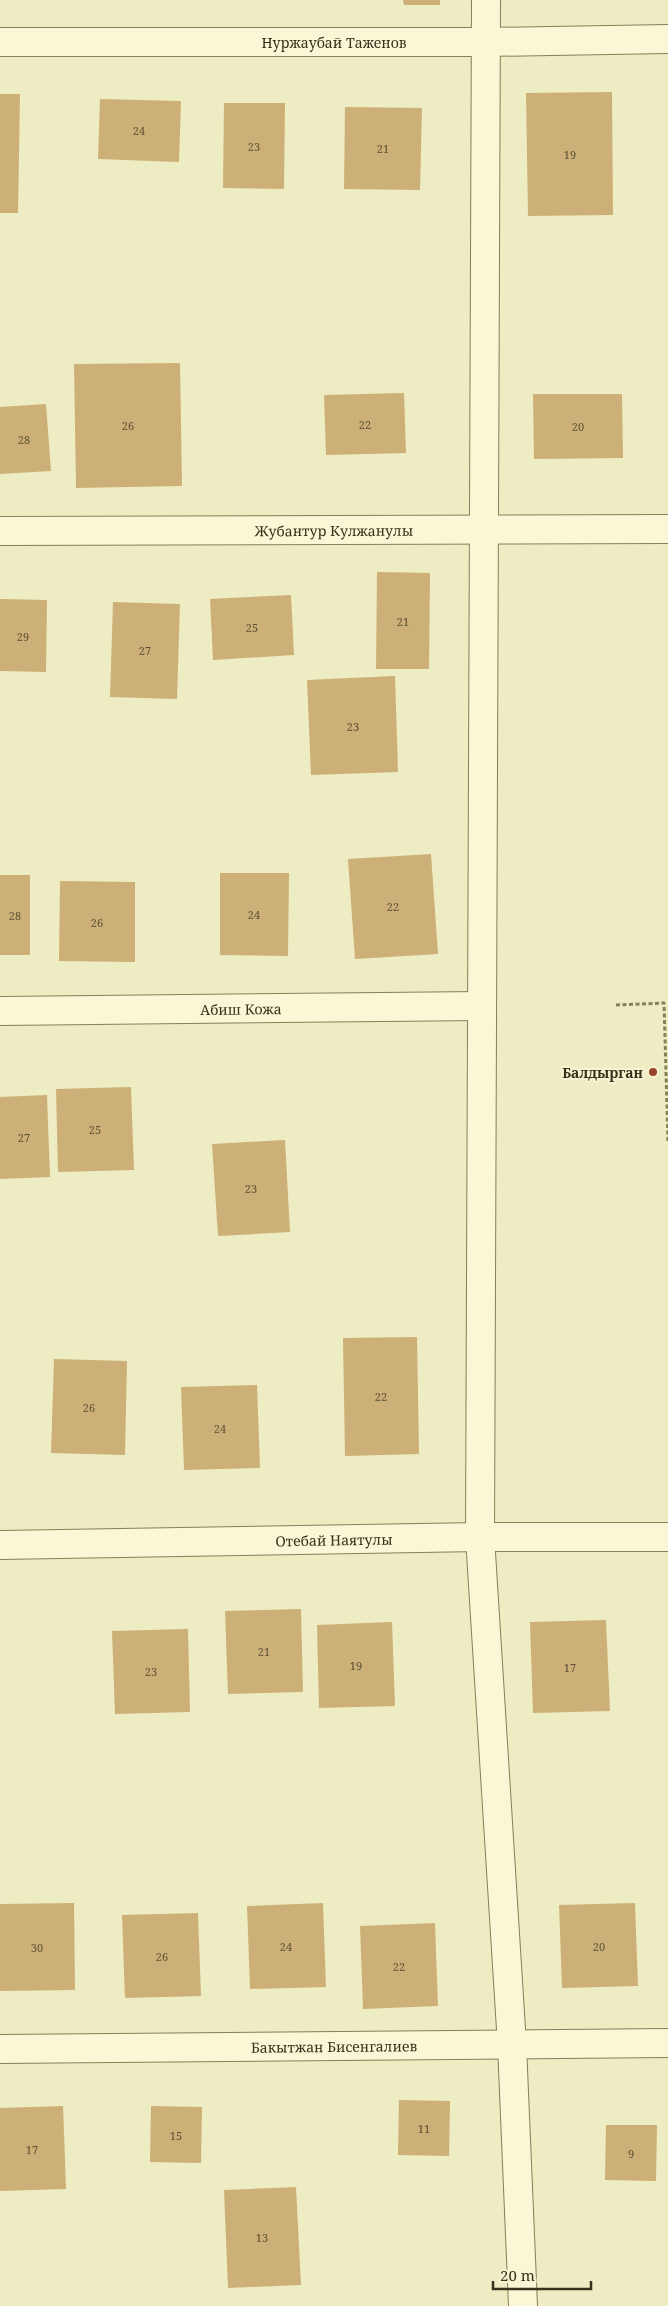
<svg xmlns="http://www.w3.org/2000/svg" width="668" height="2306" font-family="'Noto Serif',serif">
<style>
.building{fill:#cdb077}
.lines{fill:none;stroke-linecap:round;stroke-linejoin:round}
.minor-casing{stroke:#887e59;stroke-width:30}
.tertiary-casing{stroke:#887e59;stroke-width:30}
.path{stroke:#887e59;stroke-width:3;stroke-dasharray:4 2.5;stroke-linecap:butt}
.minor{stroke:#f9f7d5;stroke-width:28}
.tertiary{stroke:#f9f7d5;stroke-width:28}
.poi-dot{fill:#984328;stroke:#f6f4d1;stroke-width:2}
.labels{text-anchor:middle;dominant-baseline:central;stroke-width:4;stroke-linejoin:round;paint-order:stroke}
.number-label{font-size:11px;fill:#5d5134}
.street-label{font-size:14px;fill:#38311d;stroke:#f6f4d1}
.poi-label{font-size:14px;font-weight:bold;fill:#38311d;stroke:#f6f4d1;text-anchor:end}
</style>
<rect width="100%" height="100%" fill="#eeecc2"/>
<g class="building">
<path d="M403,0H440V5H404Z"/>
<path d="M612,92L613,215L528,216L526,93Z"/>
<path d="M0,94H20L18,213H0Z"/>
<path d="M100,99L181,101L179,162L98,159Z"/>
<path d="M224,103H285L284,189L223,188Z"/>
<path d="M345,107L422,108L420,190L344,189Z"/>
<path d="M180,363L182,486L76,488L74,364Z"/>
<path d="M404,393L406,453L326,455L324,395Z"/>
<path d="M533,394H622L623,458L534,459Z"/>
<path d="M46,404L51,471L0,474V407Z"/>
<path d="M377,572L430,573L429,669H376Z"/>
<path d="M291,595L294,655L213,660L210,599Z"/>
<path d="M0,599L47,600L46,672L0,671Z"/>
<path d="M113,602L180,604L177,699L110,697Z"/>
<path d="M395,676L398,772L311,775L307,680Z"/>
<path d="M431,854L438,954L355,959L348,859Z"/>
<path d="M220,873H289L288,956L220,955Z"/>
<rect x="0" y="875" width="30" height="80"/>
<path d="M60,881L135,882V962L59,961Z"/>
<path d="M131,1087L134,1170L58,1172L56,1089Z"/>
<path d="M47,1095L50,1177L0,1179V1097Z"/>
<path d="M285,1140L290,1232L218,1236L212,1144Z"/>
<path d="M417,1337L419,1454L345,1456L343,1338Z"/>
<path d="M54,1359L127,1361L125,1455L51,1453Z"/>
<path d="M257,1385L260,1468L184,1470L181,1387Z"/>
<path d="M301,1609L303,1692L228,1694L225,1611Z"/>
<path d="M606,1620L610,1711L533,1713L530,1622Z"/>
<path d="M392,1622L395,1706L319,1708L317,1625Z"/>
<path d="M188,1629L190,1712L115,1714L112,1631Z"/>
<path d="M74,1903L75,1990L0,1991V1904Z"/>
<path d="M323,1903L326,1987L250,1989L247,1906Z"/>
<path d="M635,1903L638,1986L562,1988L559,1905Z"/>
<path d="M198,1913L201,1996L125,1998L122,1915Z"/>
<path d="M435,1923L438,2006L363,2009L360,1926Z"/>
<path d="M399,2100L450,2101L449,2156L398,2155Z"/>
<path d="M63,2106L66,2189L0,2191V2108Z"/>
<path d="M151,2106L202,2107L201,2163L150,2162Z"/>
<path d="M606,2125H657L656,2181L605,2180Z"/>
<path d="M296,2187L301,2285L228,2288L224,2190Z"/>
</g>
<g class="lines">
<defs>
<g id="minor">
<path id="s1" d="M0,42H486L668,39"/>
<path id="s2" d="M0,531L668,529"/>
<path id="s3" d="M0,1011L482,1006"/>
<path id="s4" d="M0,1545L480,1537L486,0"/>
<path id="s5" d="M0,2049L668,2043"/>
</g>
<path id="tertiary" d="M523,2306L512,2045L480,1537H668"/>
</defs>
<use href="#minor" class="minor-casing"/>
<use href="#tertiary" class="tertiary-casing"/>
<path class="path" d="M616,1005L664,1003L668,1141"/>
<use href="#minor" class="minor"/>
<use href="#tertiary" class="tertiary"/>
</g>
<circle class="poi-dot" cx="653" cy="1072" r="5"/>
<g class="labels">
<g class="number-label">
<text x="139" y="130">24</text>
<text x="254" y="146">23</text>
<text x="383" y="148">21</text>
<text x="570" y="154">19</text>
<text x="365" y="424">22</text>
<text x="128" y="425">26</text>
<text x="578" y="426">20</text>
<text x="24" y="439">28</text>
<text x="403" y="621">21</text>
<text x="252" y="627">25</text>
<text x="23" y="636">29</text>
<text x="145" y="650">27</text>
<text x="353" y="726">23</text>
<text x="393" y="906">22</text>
<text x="254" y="914">24</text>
<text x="15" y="915">28</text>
<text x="97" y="922">26</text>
<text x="95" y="1129">25</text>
<text x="24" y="1137">27</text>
<text x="251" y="1188">23</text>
<text x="381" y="1396">22</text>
<text x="89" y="1407">26</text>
<text x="220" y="1428">24</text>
<text x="264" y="1651">21</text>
<text x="356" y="1665">19</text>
<text x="570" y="1667">17</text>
<text x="151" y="1671">23</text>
<text x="286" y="1946">24</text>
<text x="599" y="1946">20</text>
<text x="37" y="1947">30</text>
<text x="162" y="1956">26</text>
<text x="399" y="1966">22</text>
<text x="424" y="2128">11</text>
<text x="176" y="2135">15</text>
<text x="32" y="2149">17</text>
<text x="631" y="2153">9</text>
<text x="262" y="2237">13</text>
</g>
<g class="street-label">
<text stroke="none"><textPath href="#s1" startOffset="334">Нуржаубай Таженов</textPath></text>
<text stroke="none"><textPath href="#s2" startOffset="334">Жубантур Кулжанулы</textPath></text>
<text stroke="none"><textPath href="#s3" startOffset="241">Абиш Кожа</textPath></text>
<text stroke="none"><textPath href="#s4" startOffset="334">Отебай Наятулы</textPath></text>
<text stroke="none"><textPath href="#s5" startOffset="334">Бакытжан Бисенгалиев</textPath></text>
</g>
<g class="poi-label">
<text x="643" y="1072">Балдырган</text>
</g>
</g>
<path d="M493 2281v8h98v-8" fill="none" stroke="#38311d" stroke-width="2.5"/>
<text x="500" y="2281" font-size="15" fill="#38311d" stroke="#f6f4d1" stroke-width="4" paint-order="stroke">20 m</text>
</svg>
